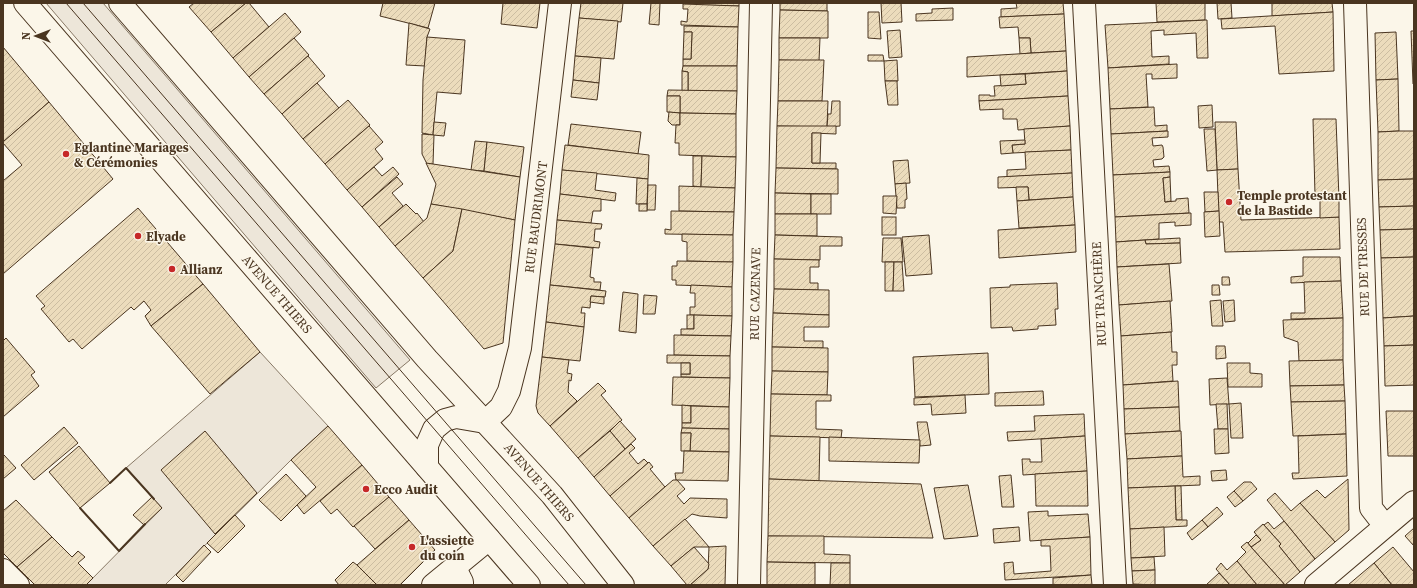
<svg xmlns="http://www.w3.org/2000/svg" width="1417" height="588" font-family="'Source Serif 4',serif">
<style>
.green{fill:#ede6d9;stroke:#887966}
.building{fill:url(#building-hatch);stroke:#4a3520}
.lines{fill:none;stroke-linecap:round;stroke-linejoin:round}
.minor-casing{stroke:#4a3520;stroke-width:24}
.minor{stroke:#fbf6e9;stroke-width:22}
.tram{stroke:#4a3520;stroke-width:1}
.wall{stroke:#4a3520;stroke-width:2}
.poi-dot{fill:#c62828;stroke:#fbf6e9;stroke-width:1.5}
.labels{text-anchor:middle;dominant-baseline:central;stroke-width:3;stroke-linejoin:round;paint-order:stroke}
.poi-label{font-size:13px;font-weight:bold;fill:#4a3520;stroke:#fbf6e9;text-anchor:start}
.street-label{font-size:13px;fill:#4a3520;stroke:#fbf6e9}
</style>
<defs>
<pattern id="building-hatch" width="6" height="6" patternUnits="userSpaceOnUse"><rect width="6" height="6" fill="#ecdcbc"/><path d="M-1 1l2-2M0 6l6-6M5 7l2-2" fill="none" stroke="#ccbda1"/></pattern>
</defs>
<rect width="100%" height="100%" fill="#fbf6e9"/>
<g class="green">
<path d="M46,3H103L410,360L376,388Z"/>
<path d="M260,352L328,426L291,460L165,585H86L162,508L126,468Z"/>
</g>
<g class="building">
<path d="M194,3H246L211,32L189,7Z"/>
<path d="M246,3H249L269,27L233,58L211,32Z"/>
<path d="M383,3H435L428,28L380,16Z"/>
<path d="M503,3H540L537,28L501,24Z"/>
<path d="M581,3H623L621,22L579,18Z"/>
<path d="M651,3H660L659,25L649,24Z"/>
<path d="M700,3H739V6L700,5Z"/>
<path d="M780,3H827V11L780,10Z"/>
<path d="M881,3H901L902,22L882,23Z"/>
<path d="M1016,3H1063L1064,14L1001,17V9L1017,8Z"/>
<path d="M1156,3H1205V20L1157,22Z"/>
<path d="M1217,3H1231L1232,18L1218,19Z"/>
<path d="M1272,3H1332L1333,12L1272,16Z"/>
<path d="M683,4L739,6L738,27L681,25V21L687,22L688,9H683Z"/>
<path d="M953,8V20L916,21V14L932,13V9Z"/>
<path d="M780,10L828,11V38H779Z"/>
<path d="M868,12H879L881,39L868,38Z"/>
<path d="M1333,12L1334,71L1279,74L1275,26L1222,29L1221,19Z"/>
<path d="M285,13L301,32L249,77L233,58Z"/>
<path d="M1064,14L1066,51L1031,53L1030,38H1019L1018,27L1000,28L999,17Z"/>
<path d="M579,18L618,21L614,59L575,56Z"/>
<path d="M1207,20L1208,58H1197L1196,33L1164,35V30L1151,31L1152,57L1169,56V64L1108,68L1105,25Z"/>
<path d="M409,23L430,29L427,37L425,66L406,65Z"/>
<path d="M684,26L738,27L737,66H683V59H691L692,32H684Z"/>
<path d="M900,30L902,57L889,58L887,31Z"/>
<path d="M1411,31H1414V84H1413Z"/>
<path d="M684,32H692L691,59H683Z"/>
<path d="M1396,32L1398,79L1376,80L1375,33Z"/>
<path d="M427,37L465,40L461,94L437,92L433,135L422,133L423,80Z"/>
<path d="M294,38L309,55L264,94L249,77Z"/>
<path d="M779,38H820L819,61L779,60Z"/>
<path d="M1019,38H1030L1031,53L1020,54Z"/>
<path d="M3,47L49,102L3,142Z"/>
<path d="M1066,51L1067,71L967,77V57Z"/>
<path d="M868,55H883L884,61H868Z"/>
<path d="M308,56L325,76L282,114L264,94Z"/>
<path d="M575,56L601,58L599,83L573,80Z"/>
<path d="M779,60H824L822,101H778Z"/>
<path d="M897,60L898,81H885L884,61Z"/>
<path d="M1177,64V78L1152,79V74H1146L1148,107L1110,109L1108,68Z"/>
<path d="M683,66H737V91H688V72L682,71Z"/>
<path d="M682,71L688,72V91H682Z"/>
<path d="M1067,71L1068,96L979,101V95H990V96H995L994,86L1026,84L1025,74Z"/>
<path d="M1025,74L1026,84L1001,86L1000,75Z"/>
<path d="M1398,79L1399,131L1378,132L1376,80Z"/>
<path d="M573,80L599,83L597,100L571,97Z"/>
<path d="M885,81H897L898,105H888Z"/>
<path d="M317,83L339,108L303,139L282,114Z"/>
<path d="M668,90L737,91L736,114L680,113V96H667Z"/>
<path d="M667,96H680V113L667,112Z"/>
<path d="M1068,96L1070,126L1018,130L1017,119H1003V109L980,110L979,101Z"/>
<path d="M348,100L370,125L325,164L303,139Z"/>
<path d="M778,101H828L827,127L777,126Z"/>
<path d="M832,101H840V126L827,127L828,114H831Z"/>
<path d="M49,102L113,179L3,274V181L22,165L3,143V142Z"/>
<path d="M1212,105L1213,127L1199,128L1198,106Z"/>
<path d="M1154,107L1155,126L1167,125V131L1111,134L1110,109Z"/>
<path d="M669,112L680,113V125H672L668,121Z"/>
<path d="M680,113L736,114V157L679,155V143H675L676,125H680Z"/>
<path d="M1313,119H1336L1339,199H1320L1315,195Z"/>
<path d="M434,122L446,123L444,136L433,135Z"/>
<path d="M1215,122H1236L1238,169L1217,170Z"/>
<path d="M571,124L641,132L638,154L568,145Z"/>
<path d="M369,126L383,142L375,149L383,159L347,190L325,164Z"/>
<path d="M777,126H836V134L812,133V163H836V169L776,168Z"/>
<path d="M1070,126L1071,150L1013,153L1012,145L1025,144L1024,129Z"/>
<path d="M1204,129H1215L1217,170L1207,171Z"/>
<path d="M1168,131V137L1152,138L1153,146L1162,145L1163,147L1164,157L1162,159L1153,160L1154,167L1169,166L1170,172L1113,175L1111,134Z"/>
<path d="M1399,131H1414V179L1378,180V132Z"/>
<path d="M812,133H821L820,163H812Z"/>
<path d="M422,134L434,135L433,164H427L422,154Z"/>
<path d="M1025,140V144L1012,145L1013,153L1001,154L1000,141Z"/>
<path d="M475,141L487,142L484,171L471,170Z"/>
<path d="M487,142L524,147L520,177L484,171Z"/>
<path d="M565,145L649,155L648,179L562,170Z"/>
<path d="M1071,150L1072,173L1007,177V170L1026,169L1025,152Z"/>
<path d="M693,156H702L701,187L693,186Z"/>
<path d="M702,156L736,157L735,188L701,187Z"/>
<path d="M908,160L910,183L895,184L893,161Z"/>
<path d="M426,163L520,177L515,220L431,204L436,184Z"/>
<path d="M374,167L382,176L393,167L399,174L362,207L347,190Z"/>
<path d="M776,168L838,169V194L775,193Z"/>
<path d="M1238,169L1241,220L1339,217L1340,249L1225,252L1223,222H1219L1217,170Z"/>
<path d="M562,170L597,173L595,190L616,193L615,201L560,194Z"/>
<path d="M1170,172V177L1163,178L1165,202L1176,201V199L1188,198L1189,213L1115,217L1113,175Z"/>
<path d="M1072,173L1073,197L1029,200L1028,187L998,188V177Z"/>
<path d="M397,177L403,184L392,193L403,206L379,227L362,207Z"/>
<path d="M1170,177L1171,201L1165,202L1163,178Z"/>
<path d="M637,178L648,179L647,204H636Z"/>
<path d="M1414,179V206L1379,207L1378,180Z"/>
<path d="M906,183L907,199L905,200V208H897L895,184Z"/>
<path d="M648,185H656L655,210H647Z"/>
<path d="M679,186L735,188L734,212L679,211Z"/>
<path d="M1016,187H1028L1029,200L1017,201Z"/>
<path d="M1204,192H1218L1219,211L1205,212Z"/>
<path d="M775,193L811,194V214H775Z"/>
<path d="M560,194L601,199V211H593L591,223L557,220Z"/>
<rect x="811" y="194" width="20" height="20"/>
<path d="M883,196H897L896,214L883,213Z"/>
<path d="M1073,197L1075,225L1019,228L1017,201Z"/>
<path d="M1320,199H1339V217L1320,218Z"/>
<path d="M406,204L416,214L417,213L424,222L395,246L379,227Z"/>
<path d="M431,204L462,209L453,251L423,278L395,246L427,218Z"/>
<rect x="639" y="204" width="8" height="7"/>
<path d="M1414,206V229L1380,230L1379,207Z"/>
<path d="M138,208L203,284L151,326L145,316L151,310L144,301L134,310L131,307L82,349L73,339L69,342L41,309L45,306L36,296Z"/>
<path d="M462,209L515,220L503,343L484,349L423,278L453,251Z"/>
<path d="M671,211L734,212L733,235L665,234V229L671,230Z"/>
<path d="M1219,211L1220,236L1205,237L1204,212Z"/>
<path d="M1191,213V225L1175,226V222L1159,223V239L1116,242L1115,217Z"/>
<path d="M775,214H817V236L775,235Z"/>
<rect x="882" y="217" width="14" height="18"/>
<path d="M557,220L602,224L601,229H595L594,241L600,242L599,248L555,244Z"/>
<path d="M1075,225L1076,252L999,258L998,230Z"/>
<path d="M1414,229V257L1381,258L1380,230Z"/>
<path d="M682,234L733,235V262L687,261V242L682,241Z"/>
<path d="M775,235L842,237V246H820V260L774,259Z"/>
<path d="M929,235L932,274L906,276L902,237Z"/>
<path d="M883,238H901L903,262H882Z"/>
<path d="M1180,238V243L1146,244L1145,240Z"/>
<path d="M1145,240L1146,244L1180,243L1181,263L1117,267L1116,242Z"/>
<path d="M555,244L593,248L590,277L594,278V282H601L600,290L550,285Z"/>
<path d="M1303,257H1340L1341,281L1291,283V277L1303,276Z"/>
<path d="M1414,257V316L1383,318L1381,258Z"/>
<path d="M774,259L819,260V267H810V283H818V290L774,289Z"/>
<path d="M677,261L733,262L732,287L676,285V280H672V266H677Z"/>
<path d="M885,262H894L893,291H885Z"/>
<path d="M894,262H902L904,291H893Z"/>
<path d="M1169,264L1172,301L1119,305L1117,267Z"/>
<path d="M1222,277H1229L1230,285H1222Z"/>
<path d="M1341,281L1343,318L1291,319V313H1305L1304,282Z"/>
<path d="M1057,283L1058,309H1055L1056,325L1038,326V329L1013,331L1012,327L991,328L990,288L1010,287V285Z"/>
<path d="M203,284L260,352L210,394L151,326Z"/>
<path d="M550,285L606,291L605,297L591,296L590,308L582,307L581,313H585L584,327L546,322Z"/>
<path d="M691,285L732,287V316L690,315V307H695V293H690Z"/>
<path d="M1212,285H1219L1220,295H1212Z"/>
<path d="M774,289L829,290V315L773,313Z"/>
<path d="M623,292L638,294L636,333L619,331Z"/>
<path d="M644,295L657,296L655,314H643Z"/>
<path d="M591,296L604,297V304L590,302Z"/>
<path d="M1221,300L1223,326H1212L1210,301Z"/>
<path d="M1234,300L1235,321L1225,322L1223,301Z"/>
<path d="M1170,301L1172,332L1121,336L1119,305Z"/>
<path d="M773,313L829,315V327H804V341H823V348L772,347Z"/>
<rect x="687" y="315" width="7" height="14"/>
<path d="M694,315L732,316L731,336L681,335V329H694Z"/>
<path d="M1414,316V345L1384,346L1383,318Z"/>
<path d="M1343,318V360L1299,361L1298,342L1284,337L1283,320Z"/>
<path d="M546,322L584,327L580,361L542,357Z"/>
<path d="M1171,332L1172,352H1177V365H1172L1173,381L1123,385L1121,336Z"/>
<path d="M674,335L731,336L730,356L674,355Z"/>
<path d="M6,338L35,372L31,375L39,386L3,417V341Z"/>
<path d="M1414,345V385L1385,386L1384,346Z"/>
<path d="M1216,346H1225L1226,358L1216,359Z"/>
<path d="M772,347L828,348V372L772,371Z"/>
<path d="M988,353L989,394L915,397L913,357Z"/>
<path d="M667,355L730,356V378L681,377V374H690V363H667Z"/>
<path d="M542,357L569,360L567,373L572,374L571,381L569,380L568,392L577,401L550,426L538,413L536,406Z"/>
<path d="M1343,360L1344,385L1290,386L1289,361Z"/>
<rect x="681" y="363" width="9" height="11"/>
<path d="M1227,363H1250V373L1262,374V387H1228Z"/>
<path d="M772,371L828,372L827,395L771,394Z"/>
<path d="M673,377L730,378L729,407L672,405Z"/>
<path d="M1227,378L1229,404L1210,405L1209,379Z"/>
<path d="M1178,381L1179,407L1124,409L1123,385Z"/>
<path d="M598,383L606,391L601,395L622,420L578,458L550,426Z"/>
<path d="M1344,385L1345,401L1291,402L1290,386Z"/>
<path d="M1043,391L1044,405L995,406V393Z"/>
<path d="M771,394L831,395V401H816V429L842,430L841,438L770,436Z"/>
<path d="M965,395L966,413L932,415L931,404L914,405V398Z"/>
<path d="M1345,401L1346,434L1293,436L1291,402Z"/>
<path d="M1241,403L1243,438H1231L1229,404Z"/>
<path d="M1216,404H1227L1228,429H1218Z"/>
<path d="M682,405L691,406V423H682Z"/>
<path d="M691,406L729,407V429L682,428V423H691Z"/>
<path d="M1179,407L1180,431L1125,434L1124,409Z"/>
<path d="M1386,411H1414V456H1388Z"/>
<path d="M1084,414L1085,436L1008,441L1007,432L1035,431L1034,416Z"/>
<path d="M620,421L636,439L625,449L610,431Z"/>
<path d="M917,422H927L931,445L920,446Z"/>
<path d="M328,426L362,465L304,514L297,505L316,487L291,460Z"/>
<path d="M64,427L78,443L34,480L21,465Z"/>
<path d="M682,428L729,429V452L690,451L691,433H681Z"/>
<path d="M1214,429H1228L1229,453L1215,454Z"/>
<path d="M205,431L257,493L215,534L161,470Z"/>
<path d="M610,431L625,449L594,477L578,458Z"/>
<path d="M1181,431L1182,456L1127,459L1125,434Z"/>
<path d="M681,433H691L690,451H681Z"/>
<path d="M1346,434L1347,476L1293,479L1292,473H1299L1298,436Z"/>
<path d="M770,436L820,437L819,481L769,479Z"/>
<path d="M1085,436L1087,471L1023,475L1022,459H1030V462H1042L1041,439Z"/>
<path d="M829,437L920,440L919,463L829,461Z"/>
<path d="M631,444L635,448L629,453L638,464L644,459L648,463L610,496L594,477Z"/>
<path d="M79,446L110,483L80,508L49,472Z"/>
<path d="M684,451L729,452L728,481L676,480L675,473H683Z"/>
<path d="M4,455L16,468L3,479V456Z"/>
<path d="M1182,456L1183,477L1200,476V485L1128,488L1127,459Z"/>
<path d="M649,462L653,467L650,469L665,487L629,518L610,496Z"/>
<path d="M362,465L389,497L353,527L337,509L331,514L320,501Z"/>
<path d="M1226,470L1227,480L1212,481L1211,471Z"/>
<path d="M1087,471L1088,506H1036L1035,474Z"/>
<path d="M286,474L306,496L281,521L259,500Z"/>
<path d="M1011,475L1014,507H1002L999,476Z"/>
<path d="M769,479L921,484L933,538L768,536Z"/>
<path d="M1348,479L1349,530L1335,542L1300,503L1317,490L1325,498Z"/>
<path d="M673,480H677L685,489L677,496L684,504L690,498L727,499V518L700,516L692,514L653,546L629,518Z"/>
<path d="M1244,482H1251L1257,489L1243,501L1234,491Z"/>
<path d="M968,485L978,536L944,539L934,488Z"/>
<path d="M1175,486H1181L1182,520H1176Z"/>
<path d="M1175,486L1176,520H1187V526L1130,529L1128,488Z"/>
<path d="M1234,491L1243,501L1235,507L1227,497Z"/>
<path d="M1275,493L1291,511L1300,503L1335,542L1315,559L1267,500Z"/>
<path d="M152,497L162,508L144,525L133,515Z"/>
<path d="M389,497L409,520L375,549L354,526Z"/>
<path d="M16,500L52,537L17,567L3,553V511Z"/>
<path d="M1217,507L1223,514L1208,527L1202,520Z"/>
<path d="M1048,511V516L1088,514L1090,537L1030,541L1028,512Z"/>
<path d="M235,515L245,526L218,553L207,543Z"/>
<path d="M685,519L709,547H694L671,566L653,546Z"/>
<path d="M409,520L435,550L400,585H377L357,565Z"/>
<path d="M1202,520L1208,527L1192,540L1187,533Z"/>
<path d="M1284,521L1315,559L1300,572L1279,546L1281,544L1264,525L1268,522L1274,529Z"/>
<path d="M1263,524L1281,544L1279,546L1300,572L1285,585L1251,547L1261,540L1254,532Z"/>
<path d="M1019,527L1020,541L994,543L993,529Z"/>
<path d="M1164,527L1165,556L1131,558L1130,529Z"/>
<path d="M1414,528V546L1405,536Z"/>
<path d="M1256,535L1261,540L1251,547L1248,543Z"/>
<path d="M768,536H824V554L850,555V563L767,562Z"/>
<path d="M52,537L72,557L78,551L85,557L78,563L93,578L86,585H35L17,567Z"/>
<path d="M1090,537L1091,575L1005,580L1004,563L1013,562L1014,574L1051,571L1050,546H1041V540Z"/>
<path d="M1247,542L1251,547L1285,585H1257L1237,561L1246,552L1241,547Z"/>
<path d="M204,545L211,552L183,582L176,575Z"/>
<path d="M726,546L725,585H690L708,569L709,547Z"/>
<path d="M694,547L709,564L708,569L690,585H687L671,566Z"/>
<path d="M1393,547L1414,572V585H1392L1374,563Z"/>
<path d="M1154,557L1155,570L1132,571L1131,558Z"/>
<path d="M1237,561L1257,585H1230L1216,569L1221,563L1227,570Z"/>
<path d="M353,562L357,565L377,585H339L335,580Z"/>
<path d="M767,562L815,563V585H767Z"/>
<path d="M831,563H850V585H830Z"/>
<path d="M1374,563L1392,585H1348Z"/>
<path d="M1155,570V585L1133,584L1132,571Z"/>
<path d="M1219,573L1230,585H1206Z"/>
<path d="M1091,575L1092,585H1053V578Z"/>
</g>
<g class="lines">
<defs>
<g id="minor">
<path d="M25,3L529,585"/>
<path d="M120,3L427,359L552,495L623,585"/>
<path d="M1084,3L1115,585"/>
<path d="M1355,3L1371,508L1385,526"/>
<path d="M427,467V445L434,429L445,420L456,417L485,422L501,407L509,391L520,348L560,3"/>
<path d="M455,568L462,582V585"/>
<path d="M3,570L18,585"/>
<path d="M433,585L489,539"/>
<path d="M749,585L761,3"/>
<path d="M1316,585L1414,502"/>
</g>
</defs>
<use href="#minor" class="minor-casing"/>
<use href="#minor" class="minor"/>
<g class="tram">
<path d="M66,3L569,585"/>
<path d="M83,3L586,585"/>
</g>
<g class="wall">
<path d="M110,483L126,468L154,499"/>
<path d="M80,508L119,551L145,524"/>
</g>
</g>
<g class="poi-dot">
<circle cx="66" cy="154" r="4"/>
<circle cx="1229" cy="202" r="4"/>
<circle cx="138" cy="236" r="4"/>
<circle cx="172" cy="269" r="4"/>
<circle cx="366" cy="489" r="4"/>
<circle cx="412" cy="547" r="4"/>
</g>
<g class="labels">
<g class="poi-label">
<text x="74" y="147">Eglantine Mariages<tspan x="74" dy="15">&amp; Cérémonies</tspan></text>
<text x="1237" y="195">Temple protestant<tspan x="1237" dy="15">de la Bastide</tspan></text>
<text x="146" y="236">Elyade</text>
<text x="180" y="269">Allianz</text>
<text x="374" y="489">Ecco Audit</text>
<text x="420" y="540">L'assiette<tspan x="420" dy="15">du coin</tspan></text>
</g>
<g class="street-label">
<text transform="translate(536 217) rotate(-83)">RUE BAUDRIMONT</text>
<text transform="translate(1363 267) rotate(-92)">RUE DE TRESSES</text>
<text transform="translate(277 294) rotate(49)">AVENUE THIERS</text>
<text transform="translate(755 294) rotate(-89)">RUE CAZENAVE</text>
<text transform="translate(1099 294) rotate(-93)">RUE TRANCHÈRE</text>
<text transform="translate(539 482) rotate(49)">AVENUE THIERS</text>
</g>
</g>
<rect width="1417" height="588" fill="none" stroke="#4a3520" stroke-width="8"/>
<g transform="translate(36 36) rotate(270)" stroke="#fbf6e9" stroke-width="3" paint-order="stroke">
<path d="M0-3L7 15L0 10L-7 15Z" fill="#4a3520"/>
<text y="-6" font-size="11" font-weight="bold" text-anchor="middle" fill="#4a3520">N</text>
</g>
</svg>
